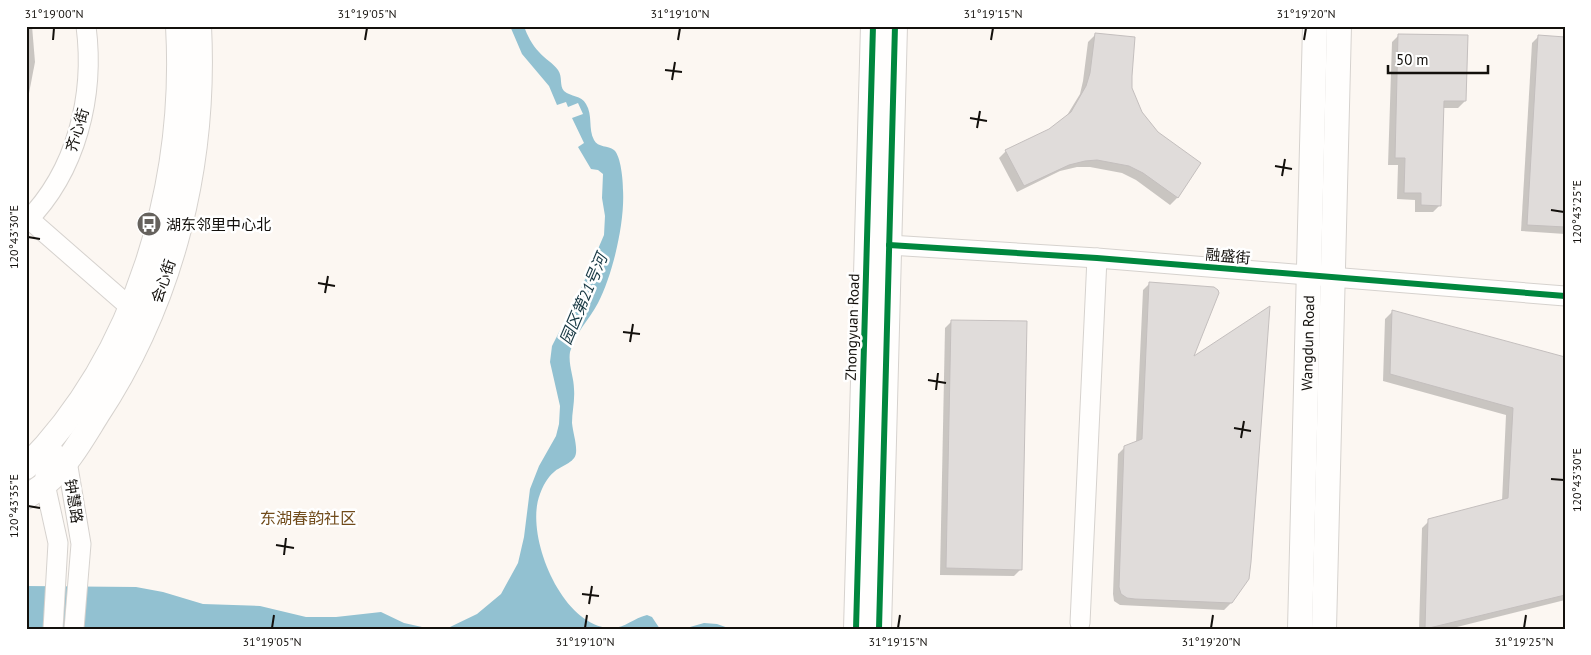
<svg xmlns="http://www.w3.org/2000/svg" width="1591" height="655" font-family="'PT Sans','Noto Sans SC',sans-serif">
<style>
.water{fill:#92c1d1}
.shadow{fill:#0003}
.building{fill:#e0dcda;stroke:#c4bfbe}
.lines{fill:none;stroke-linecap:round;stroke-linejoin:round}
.minor-casing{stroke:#d6d2ce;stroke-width:21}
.major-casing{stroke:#d6d2ce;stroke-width:26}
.minor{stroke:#fffefd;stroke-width:19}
.major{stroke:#fffefd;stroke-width:24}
.cycleway-casing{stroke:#fff;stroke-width:9}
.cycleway{stroke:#00873e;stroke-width:6}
.ticks{fill:none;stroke:#13100c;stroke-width:2}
.labels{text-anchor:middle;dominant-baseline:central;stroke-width:5;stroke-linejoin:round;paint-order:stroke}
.street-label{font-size:15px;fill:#13100c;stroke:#fff}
.poi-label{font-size:15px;fill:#13100c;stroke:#fff;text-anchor:start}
.water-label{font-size:16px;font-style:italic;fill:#163742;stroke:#fff}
.neighbourhood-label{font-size:16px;fill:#714c1c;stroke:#fff}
.neatline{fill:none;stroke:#13100c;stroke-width:2}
.ticks-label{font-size:12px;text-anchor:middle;fill:#13100c}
</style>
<rect width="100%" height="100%" fill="#fcf7f2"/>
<g class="water">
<path d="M510,26H524C527,35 532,45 539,52C545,59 553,63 558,70C563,77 559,85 564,91C571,97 581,95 586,104C593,115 588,129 594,140C598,148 608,145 614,150C621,156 623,181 623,190C625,222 613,274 598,303C589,320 575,333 570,352C568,365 574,377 574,389C575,401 572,412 572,423C573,433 577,444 576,453C575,463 560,466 554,472C547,478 543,486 540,494C524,534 561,625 609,628C625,629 633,618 647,615L652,617L660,629H26V586L136,587L163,592L203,604L260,606L306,617H336L381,612L404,623L431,629L450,627L477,614L501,594L518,563L524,537L530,489L539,466L556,436L559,424L560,406L550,362L552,346L580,291L604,235L605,216L602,198L603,174L598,170L591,169L578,147L584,143L572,118L583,114L578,103L568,107L566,102L557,105L549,86L522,54Z"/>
<path d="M704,623L717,624L731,629H683Z"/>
</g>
<g class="shadow">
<path d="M26,26H32L35,62L26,109Z"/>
<path d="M1095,35L1131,88L1140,113L1158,133L1199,163L1177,198L1170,205L1136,180L1122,173L1090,167H1077L1060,171L1017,192L999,158L1006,151L1050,130L1066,117L1080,94L1083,81L1088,42Z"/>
<path d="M1399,35L1465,101L1458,108H1443L1440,205L1433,212H1415V200L1397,199L1398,165H1388L1392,42Z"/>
<path d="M1539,36L1565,38V234L1521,231L1532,43Z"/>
<path d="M1150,283L1192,359L1231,603L1224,610L1120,605L1114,601L1113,594L1118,454L1125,447L1136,443L1143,290Z"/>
<path d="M1392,312L1565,359V600L1449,629H1419L1422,528L1429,521L1502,501L1506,415L1383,381L1385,319Z"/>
<path d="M952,321L1021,569L1014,576L940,575L945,328Z"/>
</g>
<g class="building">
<path d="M1095,33L1135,37L1132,76V88L1142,112L1158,132L1201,163L1178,198L1143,173L1129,166L1097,160L1085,161L1069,165L1024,186L1005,150L1049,129L1071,112L1086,86L1090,73Z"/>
<path d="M1398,34L1468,35L1466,101H1444L1441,206L1421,205V193H1404L1405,158H1395Z"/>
<path d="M1538,35L1565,37V227L1527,225Z"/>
<path d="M1149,282L1214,287L1218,290L1219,293L1194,356L1270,306L1251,562L1249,579L1232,603L1135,599L1127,598L1121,594L1119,587L1124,446L1142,439Z"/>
<path d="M1392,310L1565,357V595L1425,629L1428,519L1508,498L1513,408L1390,374Z"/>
<path d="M951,320L1027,321L1022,570L946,568Z"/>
</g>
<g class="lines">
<defs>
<g id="minor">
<path d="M29,219L131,308L141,313"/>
<path d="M26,222C77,171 95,95 86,26"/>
<path d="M889,245L1097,258L1565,296"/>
<path d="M45,447L67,461L81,544L74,629"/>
<path d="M45,447V484L58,543L53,629"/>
<path d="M1080,623L1097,258"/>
</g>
<g id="major">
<path d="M26,467C138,354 187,183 178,26"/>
<path d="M26,497C32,493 39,489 45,484C67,466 82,439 97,415C173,300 206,163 199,26"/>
<path d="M856,629L873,26"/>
<path d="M879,629L895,26"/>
<path id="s1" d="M1300,629L1315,26"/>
<path d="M1324,629L1339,26"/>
</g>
</defs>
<use href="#minor" class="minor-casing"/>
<use href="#major" class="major-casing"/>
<use href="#minor" class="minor"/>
<use href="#major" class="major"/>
<defs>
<g id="cycleway">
<path d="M889,245L1097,258L1565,296"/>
<path d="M856,629L873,26"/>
<path d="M879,629L895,26"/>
</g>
</defs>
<use href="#cycleway" class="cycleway-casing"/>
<use href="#cycleway" class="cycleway"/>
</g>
<path class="ticks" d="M53,40L54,28M365,40L367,28M678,40L680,28M991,40L993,28M1304,40L1306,28M665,70L682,72M672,80L675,62M970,118L987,121M977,128L980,111M1275,166L1292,169M1282,176L1285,159M1551,210L1564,212M28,237L40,239M318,283L335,286M325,293L328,276M623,332L640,334M630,342L633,324M928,380L946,383M936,390L938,373M1234,428L1251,431M1241,438L1244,421M1551,479L1564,480M28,506L40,508M276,545L294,548M284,555L286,538M582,594L599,596M589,604L592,586M272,628L274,615M585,628L587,615M898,628L900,615M1211,628L1213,615M1524,628L1526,615"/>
<defs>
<symbol id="bus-disc" viewBox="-11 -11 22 22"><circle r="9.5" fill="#65615c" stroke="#fff"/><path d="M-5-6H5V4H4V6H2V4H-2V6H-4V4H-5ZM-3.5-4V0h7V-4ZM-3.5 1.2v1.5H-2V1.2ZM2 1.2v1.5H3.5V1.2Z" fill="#fff"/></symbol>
</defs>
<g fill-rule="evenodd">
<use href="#bus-disc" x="135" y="210" width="28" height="28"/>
</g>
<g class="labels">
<g class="street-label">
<text transform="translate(77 130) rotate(-73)">齐心街</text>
<text transform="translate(1228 256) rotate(5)">融盛街</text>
<text transform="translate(163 281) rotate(-71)">会心街</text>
<text transform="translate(852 327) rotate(-88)">Zhongyuan Road</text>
<text stroke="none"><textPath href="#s1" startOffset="286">Wangdun Road</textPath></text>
<text transform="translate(74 501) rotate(81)">钟慧路</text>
</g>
<g class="poi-label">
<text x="166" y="224">湖东邻里中心北</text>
</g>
<g class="water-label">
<text transform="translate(583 299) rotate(-67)">园区第21号河</text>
</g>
<g class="neighbourhood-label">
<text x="308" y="518">东湖春韵社区</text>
</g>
</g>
<rect width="1591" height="655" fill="none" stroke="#ffffff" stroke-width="55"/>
<path d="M1388 65v8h100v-8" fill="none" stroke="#13100c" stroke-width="2.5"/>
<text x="1396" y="65" font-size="15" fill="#13100c" stroke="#ffffff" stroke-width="4" paint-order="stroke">50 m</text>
<rect x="28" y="28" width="1536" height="600" class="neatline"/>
<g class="ticks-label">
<text x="54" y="18">31°19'00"N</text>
<text x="367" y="18">31°19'05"N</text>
<text x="680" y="18">31°19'10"N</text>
<text x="993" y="18">31°19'15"N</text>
<text x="1306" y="18">31°19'20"N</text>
<text transform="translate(1577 212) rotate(-90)" y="4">120°43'25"E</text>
<text transform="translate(14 237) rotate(-90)" y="4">120°43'30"E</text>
<text transform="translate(1577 480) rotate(-90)" y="4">120°43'30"E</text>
<text transform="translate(14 506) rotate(-90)" y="4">120°43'35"E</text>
<text x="272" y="646">31°19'05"N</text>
<text x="585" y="646">31°19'10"N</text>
<text x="898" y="646">31°19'15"N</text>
<text x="1211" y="646">31°19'20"N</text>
<text x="1524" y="646">31°19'25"N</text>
</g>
</svg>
